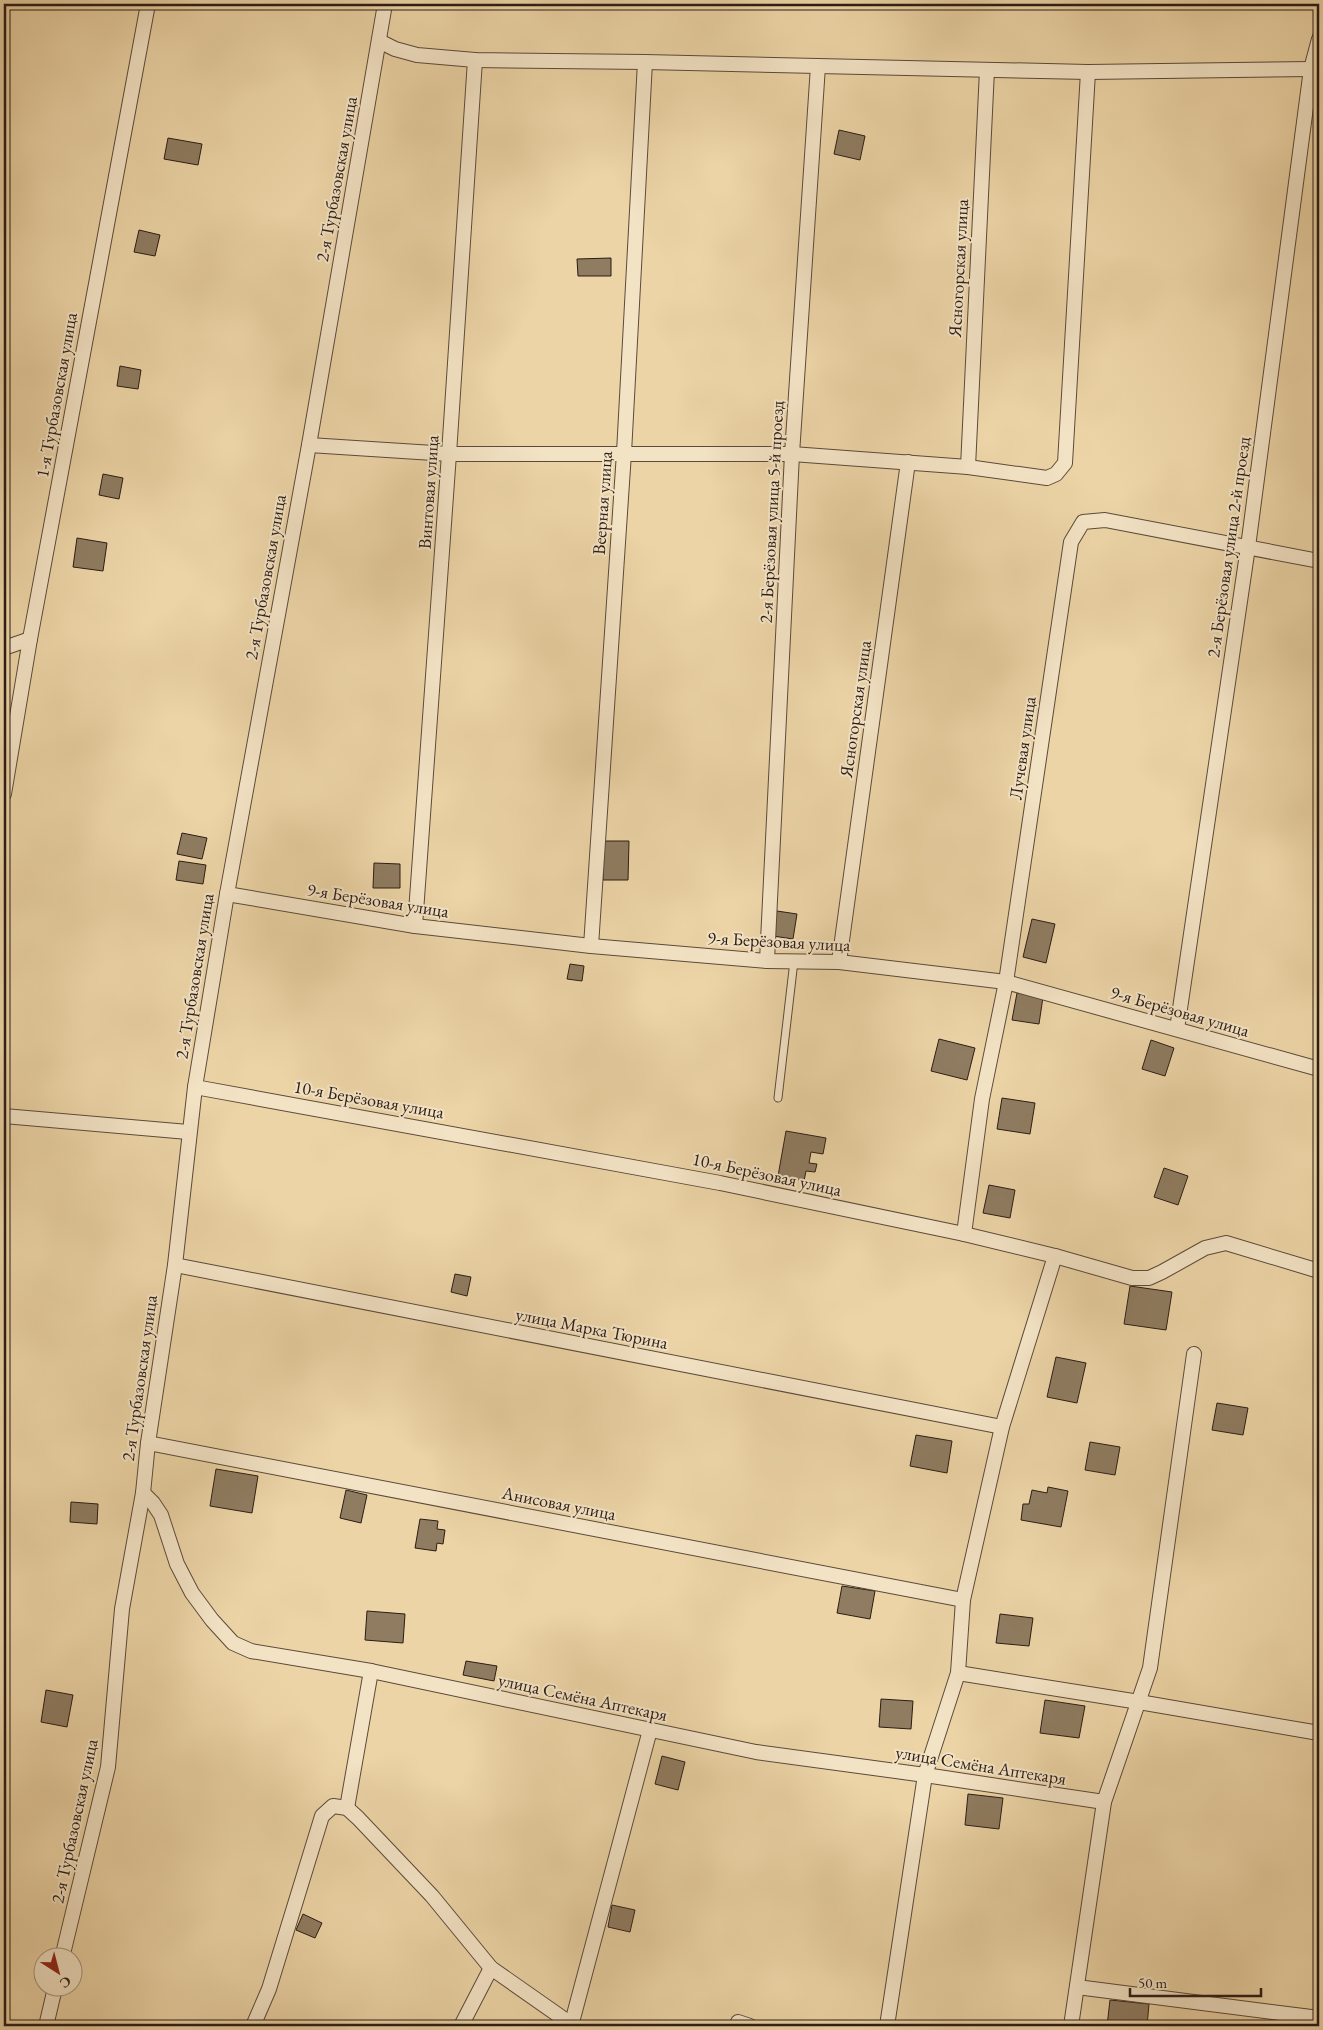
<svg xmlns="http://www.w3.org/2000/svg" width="1323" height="2030" font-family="'EB Garamond',serif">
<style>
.building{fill:#8f7c61;stroke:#2b1c16}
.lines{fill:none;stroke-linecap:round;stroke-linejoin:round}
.service-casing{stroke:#5b4a3a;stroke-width:9}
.minor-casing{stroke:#5b4a3a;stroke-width:16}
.service{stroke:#f3e3c5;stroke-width:7}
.minor{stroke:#f3e3c5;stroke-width:14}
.labels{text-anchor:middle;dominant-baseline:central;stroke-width:4;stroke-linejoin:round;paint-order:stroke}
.street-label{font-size:18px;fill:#2b1c16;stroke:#f3e3c5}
</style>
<rect width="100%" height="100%" fill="#ecd4a6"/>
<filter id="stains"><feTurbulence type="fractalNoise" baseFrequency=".004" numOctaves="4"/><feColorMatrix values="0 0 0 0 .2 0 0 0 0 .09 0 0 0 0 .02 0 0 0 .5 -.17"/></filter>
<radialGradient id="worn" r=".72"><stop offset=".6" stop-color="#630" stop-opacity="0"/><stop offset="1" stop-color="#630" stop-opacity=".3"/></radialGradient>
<g class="building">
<path d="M839,130L865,136L860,160L834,154Z"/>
<path d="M168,138L202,144L198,165L164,159Z"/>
<path d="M139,230L160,235L155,256L134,252Z"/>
<path d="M611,258V276H578L577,259Z"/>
<path d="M120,366L141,370L138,389L117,386Z"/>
<path d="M103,474L123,478L119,499L99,495Z"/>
<path d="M77,538L107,543L103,571L73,567Z"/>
<path d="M182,833L207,838L202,859L177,854Z"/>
<path d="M604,841H629L628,880H603Z"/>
<path d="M179,861L206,865L203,884L176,880Z"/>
<path d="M374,863L400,864V888H373Z"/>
<path d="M777,911L797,914L793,939L773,936Z"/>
<path d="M1032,919L1055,924L1046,963L1023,957Z"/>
<path d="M570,964L584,966L582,981L567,979Z"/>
<path d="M1017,993L1043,997L1039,1024L1012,1020Z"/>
<path d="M939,1039L975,1048L967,1080L931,1071Z"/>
<path d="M1151,1040L1174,1048L1165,1076L1142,1069Z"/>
<path d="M1002,1098L1035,1103L1030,1134L997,1129Z"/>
<path d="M786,1131L826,1138L823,1154L811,1152L809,1163L817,1164L815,1172L806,1171L804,1181L778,1176Z"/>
<path d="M1164,1168L1188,1176L1178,1205L1154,1197Z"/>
<path d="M989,1185L1015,1190L1010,1218L983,1213Z"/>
<path d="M455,1274L471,1277L467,1296L451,1292Z"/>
<path d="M1130,1286L1172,1292L1166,1330L1124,1324Z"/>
<path d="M1056,1357L1086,1363L1077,1403L1047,1397Z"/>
<path d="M1217,1403L1248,1408L1243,1435L1212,1430Z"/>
<path d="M916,1435L952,1441L947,1473L910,1466Z"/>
<path d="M1090,1442L1120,1447L1115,1475L1085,1470Z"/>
<path d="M216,1469L258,1476L252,1513L210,1506Z"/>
<path d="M1048,1487L1068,1491L1061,1527L1021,1520L1023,1504H1029L1032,1490L1047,1493Z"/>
<path d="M346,1490L367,1495L361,1523L340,1518Z"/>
<path d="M71,1502L98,1504L97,1524L70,1522Z"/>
<path d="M420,1519L438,1521L437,1529L445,1530L443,1544L437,1543L436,1551L415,1548Z"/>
<path d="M842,1586L875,1591L870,1619L837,1613Z"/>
<path d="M367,1611L405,1614L403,1643L365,1640Z"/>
<path d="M1000,1614L1033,1618L1029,1646L996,1643Z"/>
<path d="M466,1661L497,1666L494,1681L463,1675Z"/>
<path d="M46,1690L73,1695L67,1727L41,1722Z"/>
<path d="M881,1699L913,1701L911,1729L879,1727Z"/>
<path d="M1045,1700L1085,1706L1079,1738L1040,1733Z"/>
<path d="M662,1756L685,1762L678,1790L655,1784Z"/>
<path d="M968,1794L1003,1798L999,1829L965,1825Z"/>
<path d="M612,1905L635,1910L630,1932L608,1927Z"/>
<path d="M303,1914L322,1923L315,1938L296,1930Z"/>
<path d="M1110,2000L1149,2004L1147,2026H1107Z"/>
</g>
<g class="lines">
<defs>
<path id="service" d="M778,1098L794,961"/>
<g id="minor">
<path d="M379,41L395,49L417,55L475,60L645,62L1088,72L1311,69"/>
<path d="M309,445L449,454H792L968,467L1047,478L1056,474L1065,463L1088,72"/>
<path d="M968,467L987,70"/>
<path d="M4,648L30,639"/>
<path d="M4,794L30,639L148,4"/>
<path d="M227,894L415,926L591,946L767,961L839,962L1006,982L1319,1069"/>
<path d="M415,926L449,454L475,60"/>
<path d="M591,946L624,453L645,62"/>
<path d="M767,961L792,454L818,66"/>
<path d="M839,962L908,462"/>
<path d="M1177,1029L1248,547L1311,69L1319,39"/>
<path d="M195,1087L720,1183L964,1234L1055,1256L1132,1278H1149L1162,1272L1205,1248L1226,1243L1319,1271"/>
<path d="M4,1116L188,1132"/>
<path d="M964,1234L982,1099L1006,982L1071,542L1083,522L1105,520L1319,561"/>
<path d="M175,1265L1002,1427"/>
<path d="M148,1443L963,1600"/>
<path d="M143,1493L153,1503L161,1515L177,1564L192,1593L212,1620L233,1643L251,1651L371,1671L756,1752L925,1775L1104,1802"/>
<path d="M958,1673L1139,1702L1319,1733"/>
<path d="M347,1808L371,1671"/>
<path d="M62,1958L108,1767L122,1609L143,1493L148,1443L175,1265L195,1087L227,894L309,445L385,4"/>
<path d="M1077,1987L1319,2018"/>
<path d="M738,2022L750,2026"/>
<path d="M46,2026L55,1988"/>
<path d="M253,2026L269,1989L322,1816L333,1806L347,1808L358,1818L432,1896L491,1968"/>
<path d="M461,2026L491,1968L571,2024"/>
<path d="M571,2026L650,1730"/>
<path d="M887,2026L925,1775L958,1673L963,1600L1002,1427L1055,1256"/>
<path d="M1071,2026L1104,1802L1150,1668L1194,1354"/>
</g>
</defs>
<use href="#service" class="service-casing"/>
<use href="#minor" class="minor-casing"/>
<use href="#service" class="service"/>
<use href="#minor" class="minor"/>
</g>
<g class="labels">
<g class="street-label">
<text transform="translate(336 179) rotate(-80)">2-я Турбазовская улица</text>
<text transform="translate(958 268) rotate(-87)">Ясногорская улица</text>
<text transform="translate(56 395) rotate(-80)">1-я Турбазовская улица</text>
<text transform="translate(428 492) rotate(-86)">Винтовая улица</text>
<text transform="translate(602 503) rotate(-86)">Веерная улица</text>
<text transform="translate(771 512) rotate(-87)">2-я Берёзовая улица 5-й проезд</text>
<text transform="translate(1228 547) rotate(-82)">2-я Берёзовая улица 2-й проезд</text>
<text transform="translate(265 577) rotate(-80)">2-я Турбазовская улица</text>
<text transform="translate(855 709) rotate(-82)">Ясногорская улица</text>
<text transform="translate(1022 748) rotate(-82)">Лучевая улица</text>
<text transform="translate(378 900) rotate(9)">9-я Берёзовая улица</text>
<text transform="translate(779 941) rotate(3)">9-я Берёзовая улица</text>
<text transform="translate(194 976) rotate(-81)">2-я Турбазовская улица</text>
<text transform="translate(1180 1011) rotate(16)">9-я Берёзовая улица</text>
<text transform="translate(369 1099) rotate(10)">10-я Берёзовая улица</text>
<text transform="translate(767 1174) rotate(12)">10-я Берёзовая улица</text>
<text transform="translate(592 1328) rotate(11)">улица Марка Тюрина</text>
<text transform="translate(139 1378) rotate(-82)">2-я Турбазовская улица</text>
<text transform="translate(559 1503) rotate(11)">Анисовая улица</text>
<text transform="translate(583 1697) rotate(12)">улица Семёна Аптекаря</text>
<text transform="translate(981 1765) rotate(9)">улица Семёна Аптекаря</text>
<text transform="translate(74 1821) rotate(-78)">2-я Турбазовская улица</text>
</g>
</g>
<rect width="1323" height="2030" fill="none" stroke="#ecd4a6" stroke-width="20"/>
<rect x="5" y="5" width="1313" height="2020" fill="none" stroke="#2b1c16" stroke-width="2.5"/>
<rect x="10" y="10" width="1303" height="2010" fill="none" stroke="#2b1c16"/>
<g transform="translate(58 1972) rotate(144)"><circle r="24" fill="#f3e3c5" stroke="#a3937f"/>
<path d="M0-4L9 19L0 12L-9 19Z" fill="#8f2418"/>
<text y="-8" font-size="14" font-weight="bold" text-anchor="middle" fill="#2b1c16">С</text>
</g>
<path d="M1130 1988v8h131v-8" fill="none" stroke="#2b1c16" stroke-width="2.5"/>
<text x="1138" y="1988" font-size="15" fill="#2b1c16" stroke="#f3e3c5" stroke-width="4" paint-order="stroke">50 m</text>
<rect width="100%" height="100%" filter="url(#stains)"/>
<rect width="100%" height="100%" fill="url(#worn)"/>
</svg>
